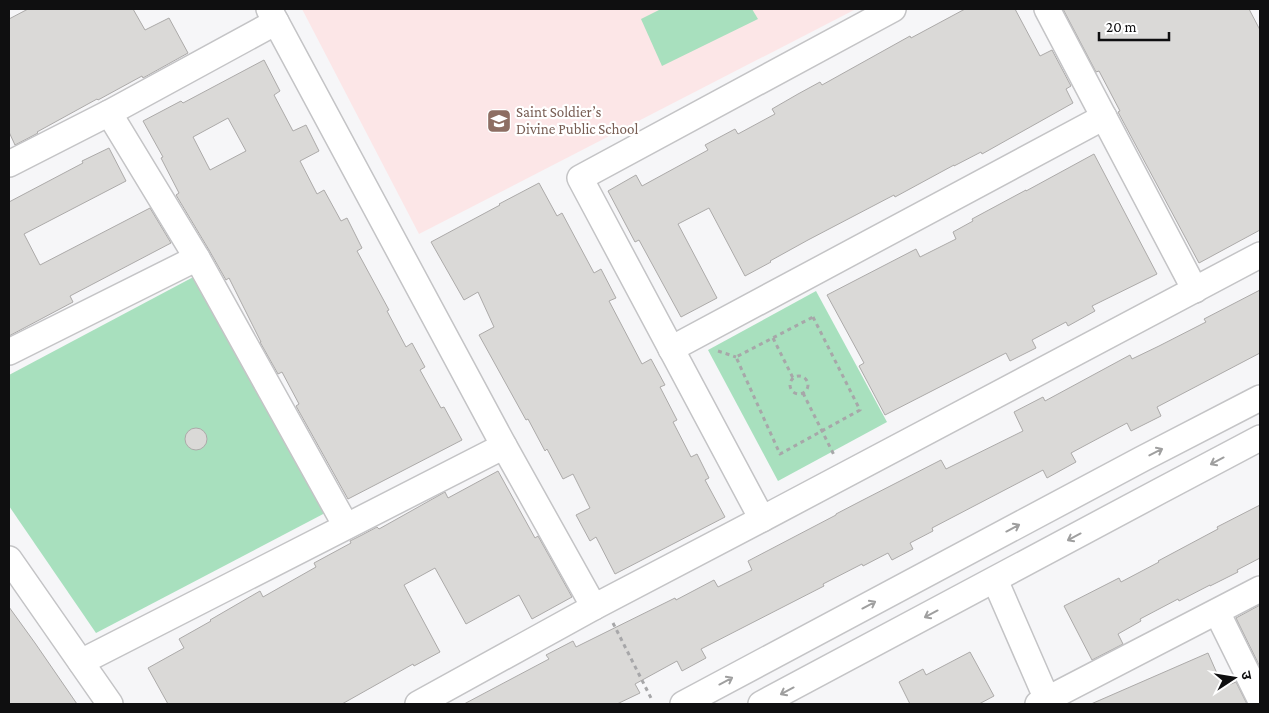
<svg xmlns="http://www.w3.org/2000/svg" width="1269" height="713" font-family="'Crimson Pro','Noto Sans Devanagari',serif">
<style>
.education{fill:#fce6e7}
.green{fill:#a8e0be}
.building{fill:#dad9d7;stroke:#acaaa9;fill-rule:evenodd}
.lines{fill:none;stroke-linecap:round;stroke-linejoin:round}
.minor-casing{stroke:#c4c4c6;stroke-width:28}
.path{stroke:#a7a7a9;stroke-width:3;stroke-dasharray:4 4;stroke-linecap:butt}
.minor{stroke:#fff;stroke-width:25}
.oneway{stroke:#9f9f9f}
.labels{text-anchor:middle;dominant-baseline:central;stroke-width:4.5;stroke-linejoin:round;paint-order:stroke}
.education-label{font-size:15px;fill:#785e54;stroke:#fff;text-anchor:start}
</style>
<rect width="100%" height="100%" fill="#f6f6f8"/>
<path class="education" d="M302,9H856L419,234Z"/>
<g class="green">
<path d="M661,9H752L758,19L662,66L641,19Z"/>
<path d="M199,274L327,512L96,633L9,506V375Z"/>
<path d="M816,291L887,422L778,481L708,350Z"/>
</g>
<g class="building">
<path d="M28,9H133L145,30L169,18L188,53L143,78L142,76L98,100L97,99L37,132L38,133L15,145L9,132V19Z"/>
<path d="M965,9H1015L1040,56L1052,50L1071,86L1066,89L1073,103L982,154L981,152L954,166V165L895,197L894,195L808,240L770,261L771,262L745,276L709,208L678,224L717,298L681,317L639,240L635,242L608,191L636,175L642,186L708,150L705,145L735,129L738,134L775,114L772,109L798,94L820,82L822,85L910,36L911,38Z"/>
<path d="M1063,9H1249L1260,30V230L1199,263L1118,112L1120,111L1099,71L1096,72Z"/>
<path d="M264,60L280,91L274,95L293,131L306,125L319,151L300,161L317,194L324,190L341,221L347,218L362,248L357,251L389,310L387,311L406,347L412,343L425,367L420,370L441,408L444,407L462,440L348,499L296,406L299,404L282,372L278,374L260,342H261L229,278L226,280L209,250L176,195L179,193L161,158L163,157L143,121L181,101L183,103ZM228,118L246,151L210,170L193,137Z"/>
<path d="M109,148L126,181L24,234L40,265L150,208L171,243L70,296L73,302L9,336V202L83,163L82,161Z"/>
<path d="M1094,154L1157,274L1092,306L1095,311L1068,326L1066,322L1032,340L1036,348L1010,361L1006,353L885,415L859,366L864,363L827,295L916,249L920,257L956,239L953,232L973,221L972,219L1026,190V191Z"/>
<path d="M539,183L557,216L562,213L594,273L601,269L616,298L609,301L642,364L651,359L665,385L660,387L677,420L673,422L691,457L697,454L709,478L705,480L725,517L615,574L596,537L590,541L576,515L590,508L573,474L563,479L547,449L545,451L528,419L526,420L479,335L494,327L478,292L464,300L431,242L500,205L499,204Z"/>
<path d="M1260,290V353L1157,407L1161,416L1131,431L1127,423L1071,453L1076,462L1047,478L1043,470L932,528L933,531L910,543L913,549L892,560L888,553L863,566L862,564L823,584L824,586L701,649L706,658L682,671L677,661L635,684L640,693L617,704H464L549,659L546,655L573,641L576,647L675,598L676,600L714,580L718,587L752,570L748,561L836,515V514L861,501L941,460L946,469L1023,431L1014,412L1043,397L1045,401L1130,355L1132,359L1159,346L1206,322L1204,319Z"/>
<circle cx="196" cy="439" r="11"/>
<path d="M498,471L535,538L538,536L572,597L532,619L519,595L466,624L435,568L404,585L440,652L414,666L413,664L342,704H168L148,668L184,648L179,639L211,621L210,620L260,591L263,597L316,567L314,563L351,543L350,541L362,535L377,527L379,529L445,492L448,498Z"/>
<path d="M1260,505V558L1237,570L1238,572L1210,586V585L1179,601L1178,599L1140,619L1141,621L1118,634L1123,644L1092,660L1064,606L1119,578L1121,582L1159,562L1158,561L1218,529L1217,527Z"/>
<path d="M1260,605V667L1236,618Z"/>
<path d="M9,607L35,643L77,704H9Z"/>
<path d="M970,652L994,696L979,704H910L899,682L923,669L926,675Z"/>
<path d="M1208,653L1223,687L1236,682L1247,704H1091Z"/>
</g>
<g class="lines">
<defs>
<g id="minor">
<path d="M269,9L504,446L594,607"/>
<path d="M1047,9L1195,290"/>
<path d="M109,113L197,258L346,526"/>
<path d="M9,164L109,113L276,22"/>
<path d="M671,349L1104,117"/>
<path d="M9,352L197,258"/>
<path d="M762,519L580,178L893,9"/>
<path d="M9,559L110,704"/>
<path d="M995,580L1049,704"/>
<path d="M1217,612L1260,699"/>
<path d="M81,662L504,446"/>
<path d="M418,704L594,607L762,519L1260,255"/>
<path d="M683,704L1142,459L1260,398"/>
<path d="M761,704L1158,492L1260,438"/>
<path d="M1038,704L1260,589"/>
</g>
</defs>
<use href="#minor" class="minor-casing"/>
<g class="path">
<path d="M813,317L860,410L780,454L736,357Z"/>
<path d="M773,338L793,378"/>
<path d="M718,351L736,357"/>
<circle cx="799" cy="385" r="9"/>
<path d="M803,393L834,455"/>
<path d="M613,623L652,700"/>
</g>
<use href="#minor" class="minor"/>
</g>
<defs><path id="oneway-shaft" d="M-6 0H5M1.5-3L5.5 0L1.5 3" fill="none" stroke-width="1.6" stroke-linecap="round" stroke-linejoin="round" transform="scale(1.25)"/></defs>
<g class="oneway">
<use href="#oneway-shaft" transform="translate(1156 452) rotate(-27)"/>
<use href="#oneway-shaft" transform="translate(1217 461) rotate(152)"/>
<use href="#oneway-shaft" transform="translate(1013 528) rotate(-28)"/>
<use href="#oneway-shaft" transform="translate(1074 537) rotate(152)"/>
<use href="#oneway-shaft" transform="translate(869 605) rotate(-28)"/>
<use href="#oneway-shaft" transform="translate(931 614) rotate(152)"/>
<use href="#oneway-shaft" transform="translate(726 681) rotate(-28)"/>
<use href="#oneway-shaft" transform="translate(787 691) rotate(152)"/>
</g>
<defs>
<symbol id="school-square" viewBox="-11 -11 22 22"><rect x="-9" y="-9" width="18" height="18" rx="4" fill="#8d6e63" stroke="#fff"/><path d="M0-5L7-2L0 1L-7-2ZM-4 1L0 2.5L4 1V4Q0 6-4 4Z" fill="#fff"/></symbol>
</defs>
<g fill-rule="evenodd">
<use href="#school-square" x="485" y="107" width="28" height="28"/>
</g>
<g class="labels">
<g class="education-label">
<text x="516" y="112">Saint Soldier’s<tspan x="516" dy="17">Divine Public School</tspan></text>
</g>
</g>
<rect width="1269" height="713" fill="none" stroke="#0f0f10" stroke-width="20"/>
<g transform="translate(1234 678) rotate(78)" stroke="#ffffff" stroke-width="4" paint-order="stroke">
<path d="M0-4L9 19L0 12L-9 19Z" fill="#0f0f10"/>
<text y="-8" font-size="14" font-weight="bold" text-anchor="middle" fill="#0f0f10">उ</text>
</g>
<path d="M1099 32v8h70v-8" fill="none" stroke="#0f0f10" stroke-width="2.5"/>
<text x="1106" y="32" font-size="15" fill="#0f0f10" stroke="#ffffff" stroke-width="4" paint-order="stroke">20 m</text>
</svg>
